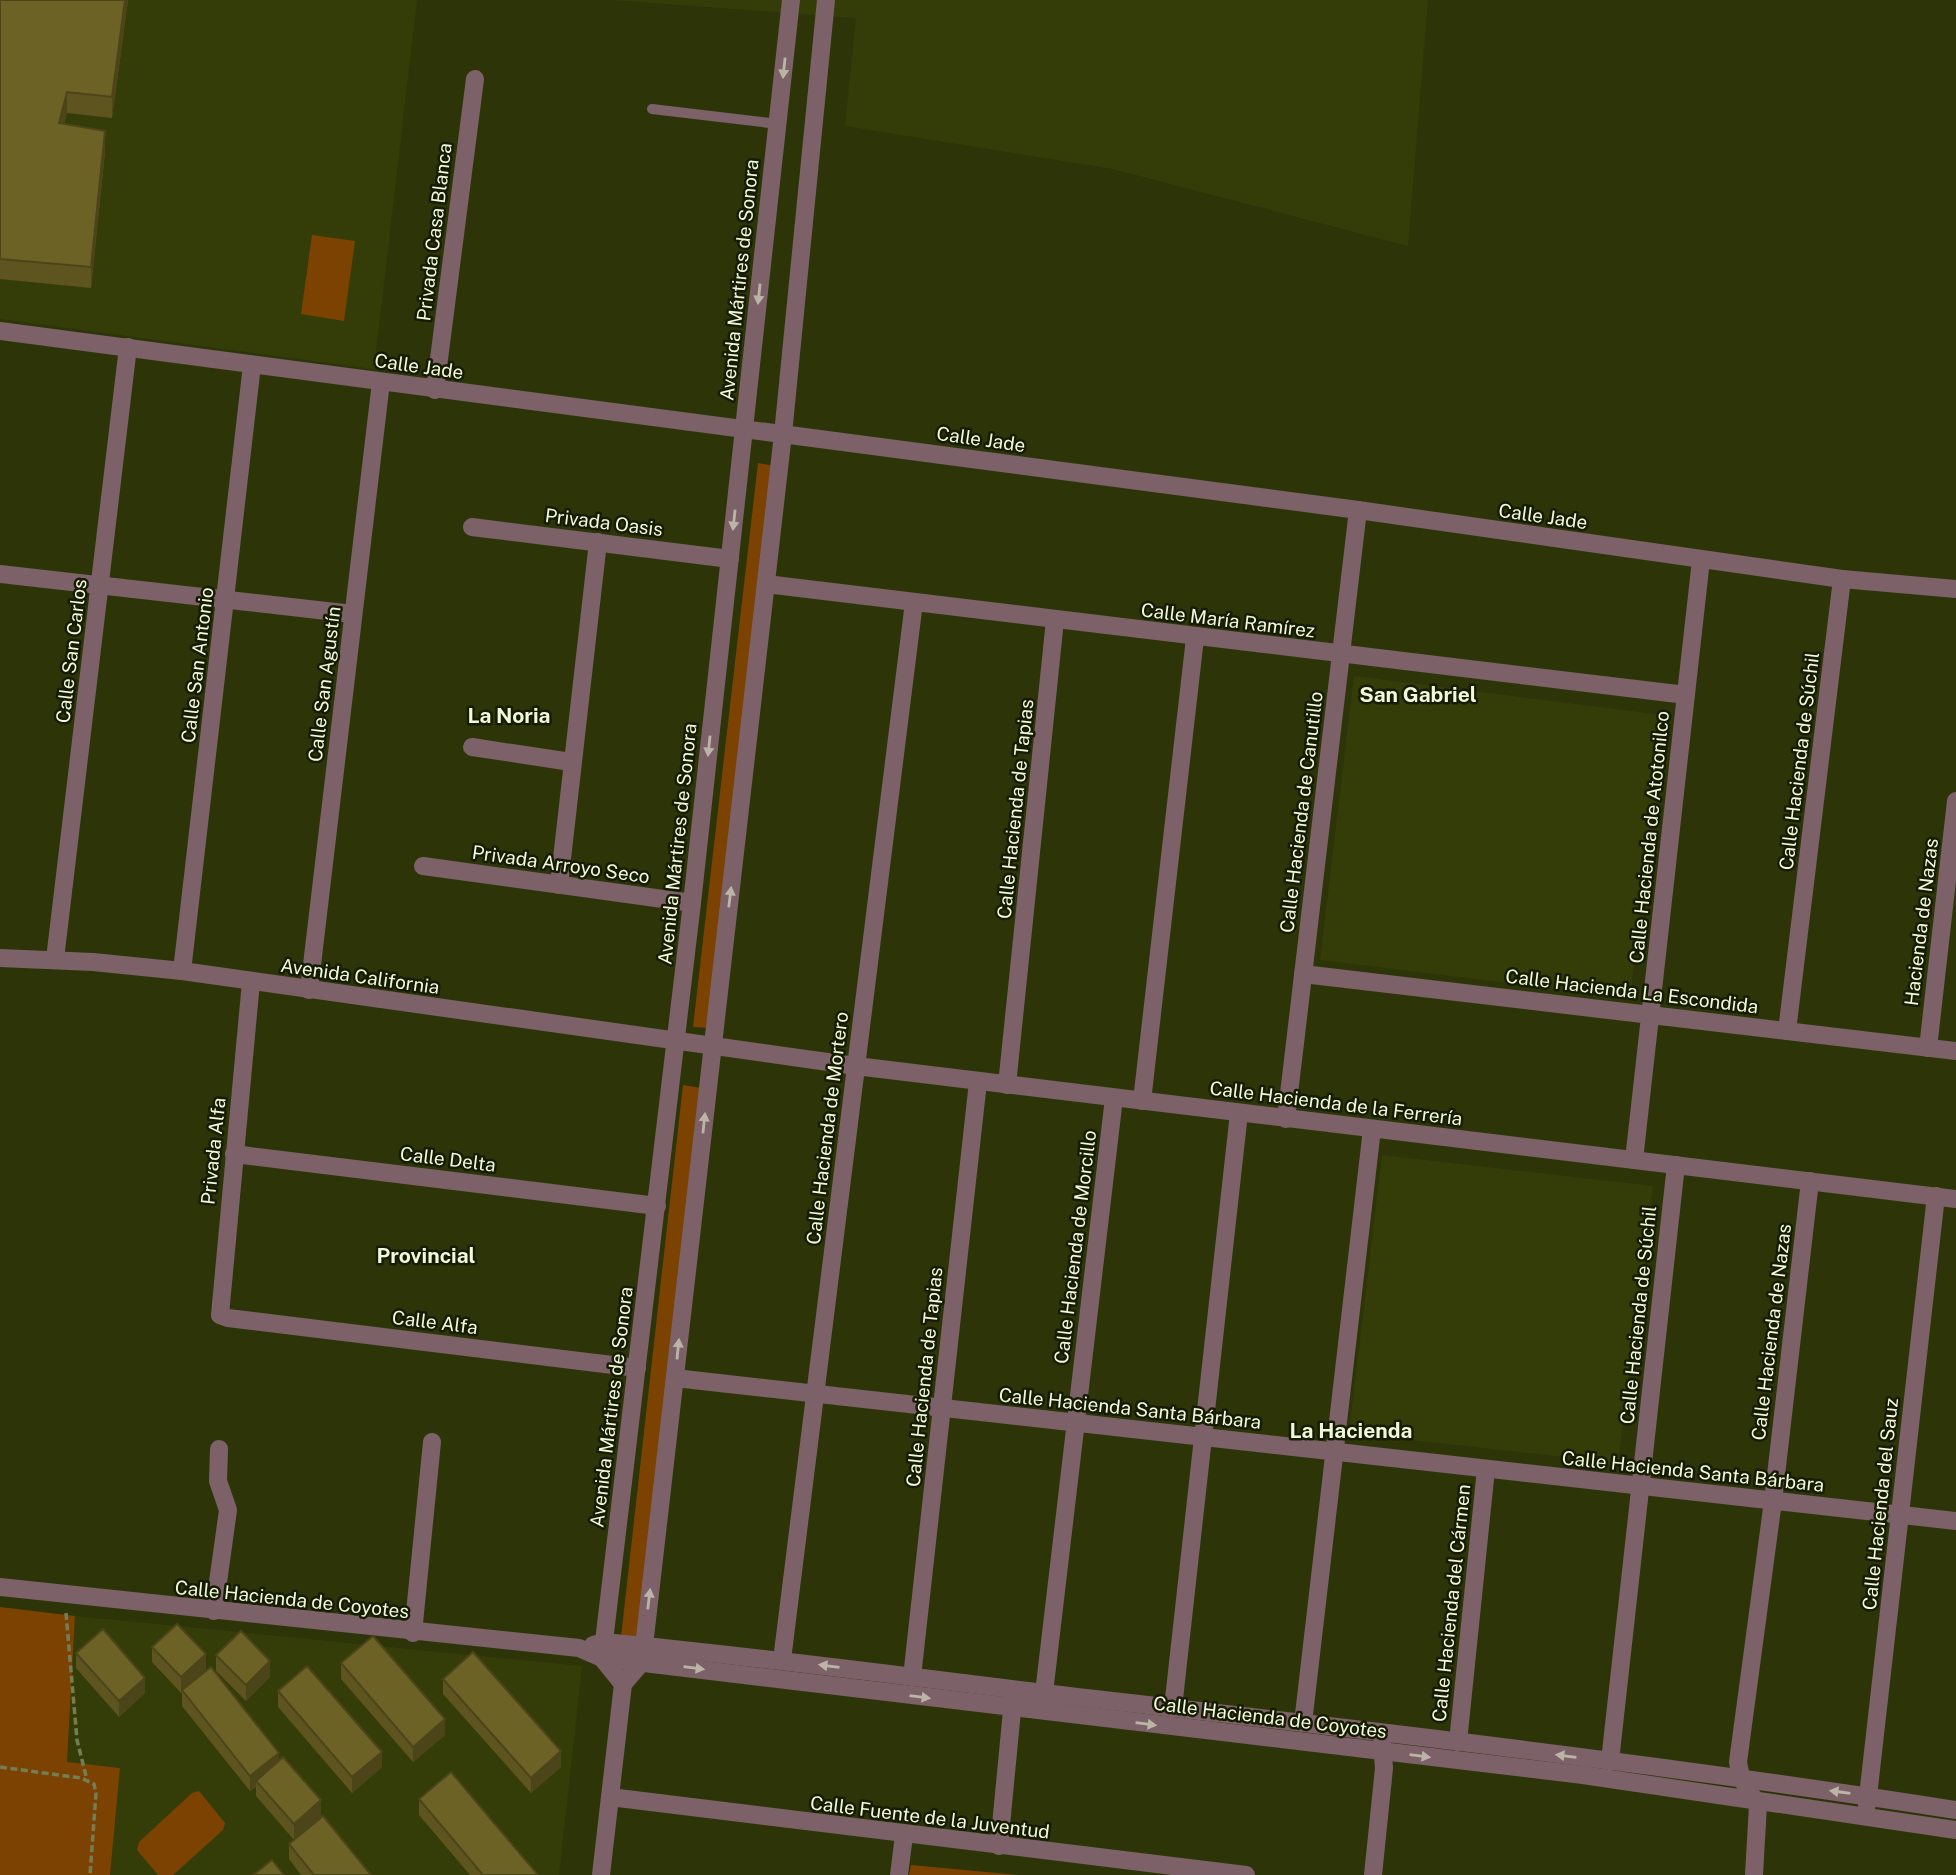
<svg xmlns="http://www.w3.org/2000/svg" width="1956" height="1875" font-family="'Public Sans',sans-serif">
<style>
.built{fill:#343d08}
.green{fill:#7c4202}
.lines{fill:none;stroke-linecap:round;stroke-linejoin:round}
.path{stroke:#757d55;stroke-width:3.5;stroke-dasharray:7 3.5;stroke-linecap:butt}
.lane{stroke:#7c6168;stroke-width:10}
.street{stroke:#7c6168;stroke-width:18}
.wall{fill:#5e5420}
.shaded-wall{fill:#4c451a}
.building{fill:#6d6225;stroke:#4c451a;stroke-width:2}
.oneway{fill:#bcb5a7}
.labels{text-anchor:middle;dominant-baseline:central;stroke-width:5;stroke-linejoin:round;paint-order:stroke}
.street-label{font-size:19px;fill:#f1f9da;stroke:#161b04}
.neighbourhood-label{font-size:21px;font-weight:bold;fill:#f1f9da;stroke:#161b04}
</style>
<rect width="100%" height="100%" fill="#2d3508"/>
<g class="built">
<path d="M0,0H417L374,369L0,319Z"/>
<path d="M614,0H1428L1408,246L1113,169L845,126L856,18Z"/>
<path d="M1354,676L1663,715L1630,998L1320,960Z"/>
<path d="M1382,1155L1653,1186L1618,1463L1349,1433Z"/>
<path d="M75,1616L582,1666L559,1875H110L120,1768L67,1763Z"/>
</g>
<g class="green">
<path d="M312,235L355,241L344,321L301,314Z"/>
<path d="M758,463L774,466L711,1028L693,1027Z"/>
<path d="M683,1085L701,1088L637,1639L621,1637Z"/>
<path d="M0,1607L75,1616L67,1762L120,1768L110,1875H0Z"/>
<path d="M199,1791L225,1823L223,1830L173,1875H158L137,1850L139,1842L192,1793Z"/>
<path d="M911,1865L1018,1875H909Z"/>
</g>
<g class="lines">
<g class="path">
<path d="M66,1613L77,1740L87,1780"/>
<path d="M0,1767L81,1778L94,1784L96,1793L90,1875"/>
</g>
<path class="lane" d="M652,109L778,124"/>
<g class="street">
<path d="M0,331L1358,510L1842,579L1956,589"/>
<path d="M435,390L475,79"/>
<path d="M472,527L730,559"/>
<path d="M0,574L353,614"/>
<path d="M766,584L1686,695"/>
<path d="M472,747L571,762"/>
<path d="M423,866L692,903"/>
<path d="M559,885L598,542"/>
<path d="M0,958L93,962L182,971L856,1066L1956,1199"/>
<path d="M55,959L128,347"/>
<path d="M182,971L252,365"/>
<path d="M1303,974L1956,1051"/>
<path d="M251,982L220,1315L228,1318L637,1368"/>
<path d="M309,990L381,382"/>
<path d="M1787,1031L1842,579"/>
<path d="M1928,1048L1956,801"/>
<path d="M1007,1085L1055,620"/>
<path d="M1142,1101L1195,638"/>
<path d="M1286,1119L1358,510"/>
<path d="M234,1154L657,1206"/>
<path d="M1634,1160L1701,560"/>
<path d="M675,1378L1956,1521"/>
<path d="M0,1587L579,1648L602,1658L1583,1775L1956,1830"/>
<path d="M214,1611L228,1510L218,1481L219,1449"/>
<path d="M413,1633L432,1442"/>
<path d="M593,1645L603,1642C765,1657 925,1679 1086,1698C1377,1731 1667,1765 1956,1810"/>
<path d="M782,1660L914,602"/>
<path d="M912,1677L978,1082"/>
<path d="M623,1684L602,1658L692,903L791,0"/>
<path d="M1044,1693L1114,1098"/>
<path d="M1173,1708L1239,1113"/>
<path d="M1303,1723L1372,1129"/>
<path d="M1458,1742L1486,1469"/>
<path d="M1610,1761L1676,1165"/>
<path d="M610,1797L1246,1875"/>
<path d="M1867,1805L1936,1196"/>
<path d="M999,1846L1013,1700"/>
<path d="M601,1875L623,1684L642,1662L644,1646L783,434L826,0"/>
<path d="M899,1875L904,1835"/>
<path d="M1373,1875L1384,1768L1382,1743"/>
<path d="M1754,1875L1758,1805L1741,1778L1738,1762L1773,1501L1810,1181"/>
</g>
</g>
<g class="wall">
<path d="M0,0H128L112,118L67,113L64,124L105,152L91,288L0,279Z"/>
<path d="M152,1647L206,1670L197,1678L279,1761L321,1816L294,1840L256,1796V1787L250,1791L182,1706V1692L181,1693L152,1662Z"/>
<path d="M76,1653L145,1693L119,1717L76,1668Z"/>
<path d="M216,1655L270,1677L246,1701L216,1671Z"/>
<path d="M341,1663L445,1735L413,1762L341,1679Z"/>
<path d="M443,1679L561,1767L531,1793L443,1694Z"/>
<path d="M278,1691L382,1767L352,1793L278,1707Z"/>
<path d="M419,1799L538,1875H470L419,1815Z"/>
<path d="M289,1844L371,1875H301L289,1859Z"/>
</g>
<g class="shaded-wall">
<path d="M125,0H128L112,118V97Z"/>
<path d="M67,92V113L59,144V123Z"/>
<path d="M105,131V152L91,288V267Z"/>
<path d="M206,1654V1670L183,1691L182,1690L181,1693V1677Z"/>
<path d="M270,1661V1677L246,1701V1685Z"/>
<path d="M145,1678V1693L119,1717V1701Z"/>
<path d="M445,1719V1735L413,1762V1747Z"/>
<path d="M561,1751V1767L531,1793V1778Z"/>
<path d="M382,1752V1767L352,1793V1777Z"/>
<path d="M279,1753V1768L256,1781V1787L250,1791V1776Z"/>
<path d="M321,1800V1816L294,1840V1824Z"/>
</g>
<g class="building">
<path d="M0,0H125L112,97L67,92L59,123L105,131L91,267L0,259Z"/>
<path d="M177,1624L206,1654L181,1677L152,1647Z"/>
<path d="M103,1629L145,1678L119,1701L76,1653Z"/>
<path d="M241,1631L270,1661L246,1685L216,1655Z"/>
<path d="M373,1636L445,1719L413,1747L341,1663Z"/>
<path d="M473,1652L561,1751L531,1778L443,1679Z"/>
<path d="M307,1666L382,1752L352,1777L278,1691Z"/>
<path d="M211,1667L279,1753L250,1776L182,1690Z"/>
<path d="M283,1757L321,1800L294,1824L256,1781Z"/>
<path d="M451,1772L538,1875H483L419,1799Z"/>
<path d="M323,1816L371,1875H314L289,1844Z"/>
<path d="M272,1860L284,1875H253Z"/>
</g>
<defs><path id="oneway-solid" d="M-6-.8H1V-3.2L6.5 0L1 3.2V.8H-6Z" transform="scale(1.75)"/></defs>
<g class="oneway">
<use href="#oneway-solid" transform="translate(784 68) rotate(96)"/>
<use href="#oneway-solid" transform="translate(759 294) rotate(96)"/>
<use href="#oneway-solid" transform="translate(734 520) rotate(96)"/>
<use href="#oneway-solid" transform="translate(709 746) rotate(96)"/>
<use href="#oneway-solid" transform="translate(730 897) rotate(-83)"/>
<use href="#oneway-solid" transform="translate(704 1123) rotate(-84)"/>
<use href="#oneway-solid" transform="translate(678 1349) rotate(-84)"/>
<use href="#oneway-solid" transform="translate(649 1599) rotate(-83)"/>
<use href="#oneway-solid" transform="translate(829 1666) rotate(-173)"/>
<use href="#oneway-solid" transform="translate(694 1668) rotate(7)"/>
<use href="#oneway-solid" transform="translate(920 1697) rotate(7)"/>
<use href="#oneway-solid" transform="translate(1146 1724) rotate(7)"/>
<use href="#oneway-solid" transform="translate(1420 1756) rotate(7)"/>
<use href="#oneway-solid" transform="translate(1566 1756) rotate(-173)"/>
<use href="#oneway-solid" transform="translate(1840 1792) rotate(-172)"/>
</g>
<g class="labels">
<g class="street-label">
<text transform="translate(434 232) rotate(-83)">Privada Casa Blanca</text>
<text transform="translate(739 280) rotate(-84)">Avenida Mártires de Sonora</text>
<text transform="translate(419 366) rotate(8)">Calle Jade</text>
<text transform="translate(981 439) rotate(8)">Calle Jade</text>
<text transform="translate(1543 516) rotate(8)">Calle Jade</text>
<text transform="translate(604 522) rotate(7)">Privada Oasis</text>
<text transform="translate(1228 620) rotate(7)">Calle María Ramírez</text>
<text transform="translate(71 651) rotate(-83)">Calle San Carlos</text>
<text transform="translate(197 665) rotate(-83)">Calle San Antonio</text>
<text transform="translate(324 684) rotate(-83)">Calle San Agustín</text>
<text transform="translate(1799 761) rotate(-83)">Calle Hacienda de Súchil</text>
<text transform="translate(1015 809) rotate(-84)">Calle Hacienda de Tapias</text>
<text transform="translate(1301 812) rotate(-83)">Calle Hacienda de Canutillo</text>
<text transform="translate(1649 837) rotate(-84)">Calle Hacienda de Atotonilco</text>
<text transform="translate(677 844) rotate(-84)">Avenida Mártires de Sonora</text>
<text transform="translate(561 864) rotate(8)">Privada Arroyo Seco</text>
<text transform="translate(1921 922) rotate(-83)">Hacienda de Nazas</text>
<text transform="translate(360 976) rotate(8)">Avenida California</text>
<text transform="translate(1632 991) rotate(7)">Calle Hacienda La Escondida</text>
<text transform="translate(1336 1103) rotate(7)">Calle Hacienda de la Ferrería</text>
<text transform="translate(827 1128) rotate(-83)">Calle Hacienda de Mortero</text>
<text transform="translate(213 1151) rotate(-84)">Privada Alfa</text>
<text transform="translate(448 1159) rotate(7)">Calle Delta</text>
<text transform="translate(1075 1247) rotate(-83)">Calle Hacienda de Morcillo</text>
<text transform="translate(1638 1315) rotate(-84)">Calle Hacienda de Súchil</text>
<text transform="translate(435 1322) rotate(7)">Calle Alfa</text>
<text transform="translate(1771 1332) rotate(-83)">Calle Hacienda de Nazas</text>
<text transform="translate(924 1377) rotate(-84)">Calle Hacienda de Tapias</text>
<text transform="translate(611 1407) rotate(-83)">Avenida Mártires de Sonora</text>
<text transform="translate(1130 1408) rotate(6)">Calle Hacienda Santa Bárbara</text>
<text transform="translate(1693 1471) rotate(6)">Calle Hacienda Santa Bárbara</text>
<text transform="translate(1880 1504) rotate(-84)">Calle Hacienda del Sauz</text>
<text transform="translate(292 1599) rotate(6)">Calle Hacienda de Coyotes</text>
<text transform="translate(1451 1603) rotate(-84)">Calle Hacienda del Cármen</text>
<text transform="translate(1270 1717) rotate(7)">Calle Hacienda de Coyotes</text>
<text transform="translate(930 1817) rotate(7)">Calle Fuente de la Juventud</text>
</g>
<g class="neighbourhood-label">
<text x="1418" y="694">San Gabriel</text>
<text x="509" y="715">La Noria</text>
<text x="426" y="1255">Provincial</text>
<text x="1351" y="1430">La Hacienda</text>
</g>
</g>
</svg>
